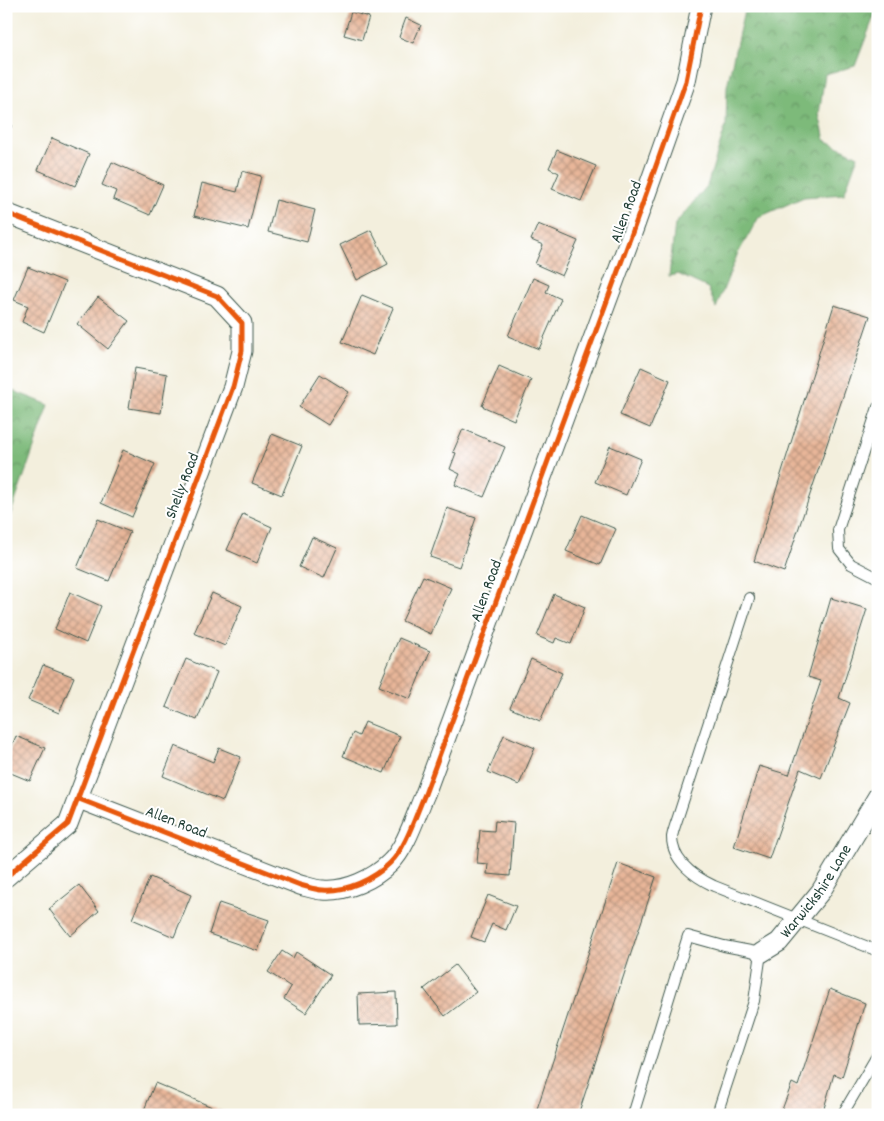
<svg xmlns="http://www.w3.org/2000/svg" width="884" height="1121" font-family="Dekko,sans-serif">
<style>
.forest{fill:url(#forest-crowns);stroke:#4e7c57}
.building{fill:url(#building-cross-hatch)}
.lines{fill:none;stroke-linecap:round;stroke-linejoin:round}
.service-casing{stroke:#3f584d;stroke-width:12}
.minor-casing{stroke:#3f584d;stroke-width:21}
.service{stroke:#fff;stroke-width:10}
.minor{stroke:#fff;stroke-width:19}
.cycleway-casing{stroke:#fff;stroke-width:8}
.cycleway{stroke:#e8590c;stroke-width:5}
.labels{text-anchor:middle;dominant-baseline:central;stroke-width:4;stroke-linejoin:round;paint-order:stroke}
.street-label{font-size:16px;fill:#1f3d34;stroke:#fff}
</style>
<defs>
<pattern id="forest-crowns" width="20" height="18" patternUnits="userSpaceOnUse" patternTransform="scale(1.25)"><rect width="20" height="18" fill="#7dba7a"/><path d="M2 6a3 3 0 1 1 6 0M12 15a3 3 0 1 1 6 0" fill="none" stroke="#669865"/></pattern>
<pattern id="building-cross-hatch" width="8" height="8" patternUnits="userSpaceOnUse" patternTransform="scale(1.25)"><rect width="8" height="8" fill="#e8b699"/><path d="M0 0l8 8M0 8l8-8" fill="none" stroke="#bb957e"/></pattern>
</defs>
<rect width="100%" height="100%" fill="#fff"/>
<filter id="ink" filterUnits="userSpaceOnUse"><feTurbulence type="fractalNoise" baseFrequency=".02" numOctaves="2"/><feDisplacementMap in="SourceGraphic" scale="10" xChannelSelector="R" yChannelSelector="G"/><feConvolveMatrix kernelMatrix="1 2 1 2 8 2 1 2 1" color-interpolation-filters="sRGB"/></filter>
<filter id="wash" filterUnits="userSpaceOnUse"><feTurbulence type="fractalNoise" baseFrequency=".0096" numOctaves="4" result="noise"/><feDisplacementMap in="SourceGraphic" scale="20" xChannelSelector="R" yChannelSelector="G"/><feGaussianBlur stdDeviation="1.12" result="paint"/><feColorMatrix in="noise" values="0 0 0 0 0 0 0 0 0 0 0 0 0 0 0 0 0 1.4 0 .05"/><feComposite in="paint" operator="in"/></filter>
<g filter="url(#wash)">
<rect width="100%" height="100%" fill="#f3efdd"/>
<g class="forest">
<path d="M745,6H878L855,66L825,74L819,114L825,140L858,156L844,194L804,197L759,217L737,255L716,308L708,288L678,274L669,276L675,224L707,186L726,125L727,86Z"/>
<path d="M6,388L49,405L6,527Z"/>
</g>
<g id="blocks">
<g class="building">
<path d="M351,12L369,17L362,40L344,35Z"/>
<path d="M406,18L421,25L413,43L399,37Z"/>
<path d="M6,122L12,125L6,138Z"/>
<path d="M52,138L89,154L75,186L38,170Z"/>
<path d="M557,150L596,166L581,201L552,189L559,173L549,168Z"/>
<path d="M112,162L163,185L150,215L113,199L116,191L102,185Z"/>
<path d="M242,171L261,176L248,229L194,216L202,183L237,192Z"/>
<path d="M276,200L315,210L307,242L268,232Z"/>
<path d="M538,224L578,241L562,276L535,264L543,245L531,240Z"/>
<path d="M371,230L388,264L357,280L340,245Z"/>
<path d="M28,267L65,282L44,332L22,322L28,306L14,300Z"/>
<path d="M533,278L549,285L546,292L561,299L539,349L508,336Z"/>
<path d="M362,295L393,308L373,355L342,342Z"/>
<path d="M98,297L129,321L108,349L77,324Z"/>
<path d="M834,305L870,316L784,572L754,561Z"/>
<path d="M499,366L531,380L514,420L482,406Z"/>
<path d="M641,367L670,380L650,428L620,415Z"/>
<path d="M135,368L167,374L161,413L129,408Z"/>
<path d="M320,374L349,392L328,425L299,407Z"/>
<path d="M463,429L505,447L484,497L455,485L460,474L450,469L456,453L453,452Z"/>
<path d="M272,434L302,446L282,495L252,483Z"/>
<path d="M610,446L641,459L626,495L595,482Z"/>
<path d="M123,450L155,464L132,517L101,503Z"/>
<path d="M447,508L476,518L459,567L430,557Z"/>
<path d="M243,514L272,527L257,563L227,550Z"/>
<path d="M582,515L616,529L600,565L566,551Z"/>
<path d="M98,519L130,532L109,581L77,568Z"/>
<path d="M312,537L337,548L324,578L299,567Z"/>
<path d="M423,576L451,588L431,634L402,621Z"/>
<path d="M70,592L101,606L86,643L55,629Z"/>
<path d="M212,593L242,606L225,646L194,633Z"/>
<path d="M554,594L585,607L571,644L556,638L554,643L537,636Z"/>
<path d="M831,598L867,609L839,698L850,703L821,778L800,769L769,859L734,847L759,766L789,775L821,681L808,677Z"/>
<path d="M399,638L430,651L410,699L379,686Z"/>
<path d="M186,659L217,672L197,720L166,707Z"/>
<path d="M531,659L562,673L540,721L510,708Z"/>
<path d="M43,665L74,677L59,713L28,700Z"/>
<path d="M365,722L400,736L384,773L343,756L353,733L359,736Z"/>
<path d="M504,735L535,748L519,785L488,772Z"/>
<path d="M16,736L45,748L30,781L6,771V759Z"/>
<path d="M175,746L213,762L219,748L241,757L223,801L163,776Z"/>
<path d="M495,821L514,823L510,876L487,874L488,864L477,863L480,830L494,831Z"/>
<path d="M618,863L656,877L578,1115H535Z"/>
<path d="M150,877L191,895L174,937L132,919Z"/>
<path d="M79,885L99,911L70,936L49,909Z"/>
<path d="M488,895L516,906L506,930L492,924L484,942L471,937Z"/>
<path d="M219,903L269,920L258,951L209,934Z"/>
<path d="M282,951L293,958L296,952L331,975L306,1013L284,999L291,987L268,972Z"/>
<path d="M455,965L476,992L445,1016L424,989Z"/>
<path d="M830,989L865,1003L842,1077L834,1074L822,1115H780L792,1083L798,1086Z"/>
<path d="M396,992L397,1024L359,1025L358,994Z"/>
<path d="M155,1083L231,1115H142Z"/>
</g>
</g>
</g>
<g filter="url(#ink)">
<use href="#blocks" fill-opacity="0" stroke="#3f584d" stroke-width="1"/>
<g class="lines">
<defs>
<g id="service">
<path d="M878,407L838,530L839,549L851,564L878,578"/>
<path d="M749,598L678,817C676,823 673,831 672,837C672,861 695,877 714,886L878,951"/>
<path d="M633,1115L688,936L724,946L761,953L754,1001L719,1108"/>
<path d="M842,1115L878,1054"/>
</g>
<g id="minor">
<path d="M6,213L217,296L242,323V351L233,387L68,824L6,877"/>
<path d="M79,799L300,885C308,887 316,890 323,890C346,892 374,879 390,863C406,848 416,814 425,794L635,225L686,81L701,6"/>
<path id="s1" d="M761,953L779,942L821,891L878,796"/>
</g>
</defs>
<use href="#service" class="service-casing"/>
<use href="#minor" class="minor-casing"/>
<use href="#service" class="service"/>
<use href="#minor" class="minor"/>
<defs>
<g id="cycleway">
<path d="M6,213L217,296L242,323V351L233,387L68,824L6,877"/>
<path d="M79,799L300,885C308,887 316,890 323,890C346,892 374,879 390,863C406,848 416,814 425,794L635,225L686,81L701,6"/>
</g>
</defs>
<use href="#cycleway" class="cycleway-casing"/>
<use href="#cycleway" class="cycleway"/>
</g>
</g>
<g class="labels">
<g class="street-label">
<text transform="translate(627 212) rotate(-70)">Allen Road</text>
<text transform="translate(183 486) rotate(-69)">Shelly Road</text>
<text transform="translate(487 591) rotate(-70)">Allen Road</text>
<text transform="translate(176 823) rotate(21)">Allen Road</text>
<text stroke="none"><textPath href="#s1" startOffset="84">Warwickshire Lane</textPath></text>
</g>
</g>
<rect width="884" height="1121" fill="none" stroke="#fff" stroke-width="25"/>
</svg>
